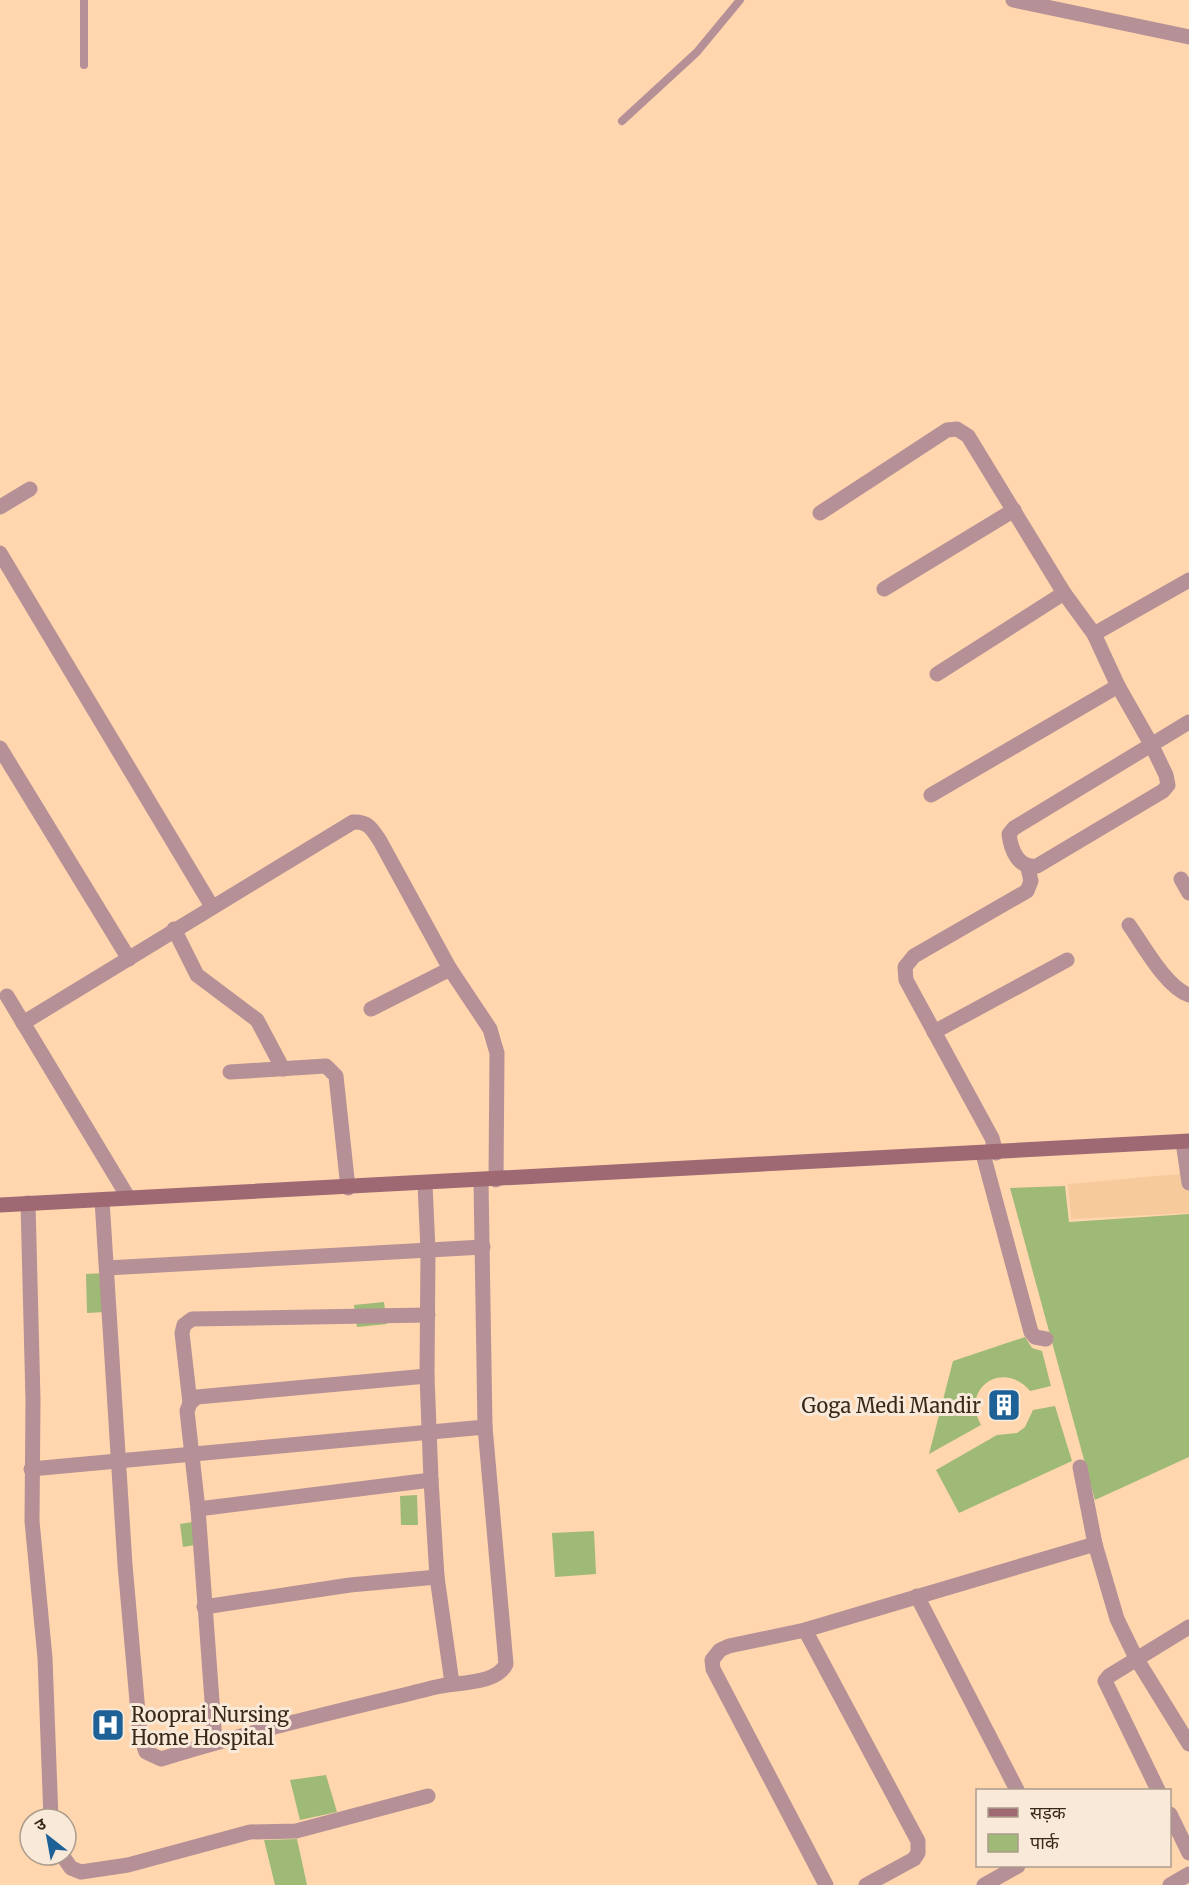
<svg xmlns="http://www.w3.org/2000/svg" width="1189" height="1885" font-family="Merriweather,'Noto Sans Devanagari',serif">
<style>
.built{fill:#f7ca9c}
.green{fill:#9eba76}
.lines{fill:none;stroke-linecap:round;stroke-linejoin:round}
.lane{stroke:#b59096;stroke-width:8}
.street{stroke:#b59096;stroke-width:15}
.secondary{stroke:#9e6973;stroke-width:15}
.labels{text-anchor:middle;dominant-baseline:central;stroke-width:6;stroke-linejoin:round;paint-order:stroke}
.poi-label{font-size:20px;fill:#382919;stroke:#f9e9d9;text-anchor:end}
</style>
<rect width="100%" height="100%" fill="#ffd6ae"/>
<path class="built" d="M1189,1173V1213L1071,1219L1068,1184Z"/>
<g class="green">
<path d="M1065,1186L1069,1222L1189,1214V1457L1095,1500L1010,1188Z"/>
<path d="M104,1273L105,1312L87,1313L86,1274Z"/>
<path d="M384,1302L387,1324L357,1327L354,1305Z"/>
<path d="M1025,1337L1032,1348L1042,1351L1051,1386L1030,1391C1003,1359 960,1388 981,1425L929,1454L953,1361Z"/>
<path d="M1055,1406L1072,1461L959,1513L936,1470L997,1435L1017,1433L1025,1427L1033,1410Z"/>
<path d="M417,1495L418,1525H401L400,1496Z"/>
<path d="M199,1521L201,1544L183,1547L180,1524Z"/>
<path d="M594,1531L596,1574L555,1577L552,1533Z"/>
<path d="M326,1775L337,1812L300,1820L290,1780Z"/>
<path d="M297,1839L307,1885H275L264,1840Z"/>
</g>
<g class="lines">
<g class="lane">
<path d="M84,0V65"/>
<path d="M622,121L697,52L740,0"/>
</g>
<g class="street">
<path d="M1013,0L1189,37"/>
<path d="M0,507L30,489"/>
<path d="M820,513L947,430L957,429L968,436L1064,593L1094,634L1118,686L1151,744L1166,775L1168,785L1163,791L1037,866C1019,869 1011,851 1009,834L1014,828L1189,722"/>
<path d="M0,553L211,905"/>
<path d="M884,589L1014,510"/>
<path d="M1094,634L1189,580"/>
<path d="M937,674L1064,593"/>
<path d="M0,748L129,959"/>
<path d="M931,795L1118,686"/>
<path d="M1181,879L1189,893"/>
<path d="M1129,925C1144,946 1166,987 1189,995"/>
<path d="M174,929L197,975L257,1020L283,1069"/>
<path d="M7,996L128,1197"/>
<path d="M371,1009L450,969"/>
<path d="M23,1023L353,822C368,821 372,829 380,841L450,969L490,1029L494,1043L497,1053L496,1180"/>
<path d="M934,1032L1067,960"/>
<path d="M230,1072L326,1066L336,1076L348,1188"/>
<path d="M1183,1142L1189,1183"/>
<path d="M996,1153L992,1138L906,980L905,967L914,956L1027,891L1031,881L1028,868"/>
<path d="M983,1154L1031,1332L1035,1337L1046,1339"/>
<path d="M425,1184L428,1250L427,1376L431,1480L437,1577L452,1683"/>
<path d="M102,1200L125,1565L140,1735L146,1752L161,1759C251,1731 344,1710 436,1687C456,1682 497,1685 506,1664L485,1427L481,1181"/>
<path d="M28,1203L33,1400L32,1521L45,1658L51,1819"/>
<path d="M107,1268L483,1247"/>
<path d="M190,1403L182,1333L184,1325L192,1319L428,1315"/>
<path d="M31,1469L485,1427"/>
<path d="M198,1509L431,1480"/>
<path d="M1095,1544L1117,1619L1136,1658L1189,1744"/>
<path d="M917,1596L1017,1790"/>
<path d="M204,1607L350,1585L437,1577"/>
<path d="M805,1630L918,1841V1853L914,1859L866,1885"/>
<path d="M215,1742L198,1509L187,1411L190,1403L197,1397L427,1376"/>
<path d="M1158,1790L1105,1681L1109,1676L1189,1627"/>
<path d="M1170,1814L1189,1853"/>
<path d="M62,1855L71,1868L81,1872L128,1865L250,1832L296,1831L428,1796"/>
<path d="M826,1885L713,1669L712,1660L720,1650L729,1646L805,1630L1095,1544L1080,1467"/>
<path d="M984,1885L1018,1866"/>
<path d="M1170,1885L1189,1874"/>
</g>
<path class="secondary" d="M0,1205L1189,1141"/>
</g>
<defs>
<symbol id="building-square" viewBox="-11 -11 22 22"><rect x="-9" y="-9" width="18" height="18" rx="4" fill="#1d6196" stroke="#f9e9d9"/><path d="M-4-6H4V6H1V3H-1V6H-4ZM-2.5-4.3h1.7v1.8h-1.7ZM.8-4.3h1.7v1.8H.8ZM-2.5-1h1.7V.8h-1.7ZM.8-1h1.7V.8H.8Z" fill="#fff"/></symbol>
<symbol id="hospital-square" viewBox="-11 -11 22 22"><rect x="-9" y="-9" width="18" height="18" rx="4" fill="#1d6196" stroke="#f9e9d9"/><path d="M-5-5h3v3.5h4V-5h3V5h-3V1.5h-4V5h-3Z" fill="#fff"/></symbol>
</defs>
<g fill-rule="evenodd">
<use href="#building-square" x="985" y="1386" width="38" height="38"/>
<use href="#hospital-square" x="89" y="1706" width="38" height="38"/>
</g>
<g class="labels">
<g class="poi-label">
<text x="981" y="1405">Goga Medi Mandir</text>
<text x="131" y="1714" text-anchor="start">Rooprai Nursing<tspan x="131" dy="23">Home Hospital</tspan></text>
</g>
</g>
<rect x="976" y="1789" width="195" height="78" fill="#f9e9d9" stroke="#ac9c8c" stroke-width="1.5"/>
<rect x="988" y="1808" width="30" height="9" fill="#9e6973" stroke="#ac9c8c" stroke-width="1.5"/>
<text x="1030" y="1819" font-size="18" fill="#382919">सड़क</text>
<rect x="988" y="1834" width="30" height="18" fill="#9eba76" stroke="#ac9c8c" stroke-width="1.5"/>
<text x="1030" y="1849" font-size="18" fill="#382919">पार्क</text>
<g transform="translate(48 1837) rotate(329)"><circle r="28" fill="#f9e9d9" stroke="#ac9c8c" stroke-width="1.5"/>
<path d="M0-4.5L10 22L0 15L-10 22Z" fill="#1d6196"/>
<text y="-9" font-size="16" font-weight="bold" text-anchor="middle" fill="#382919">उ</text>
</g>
</svg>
